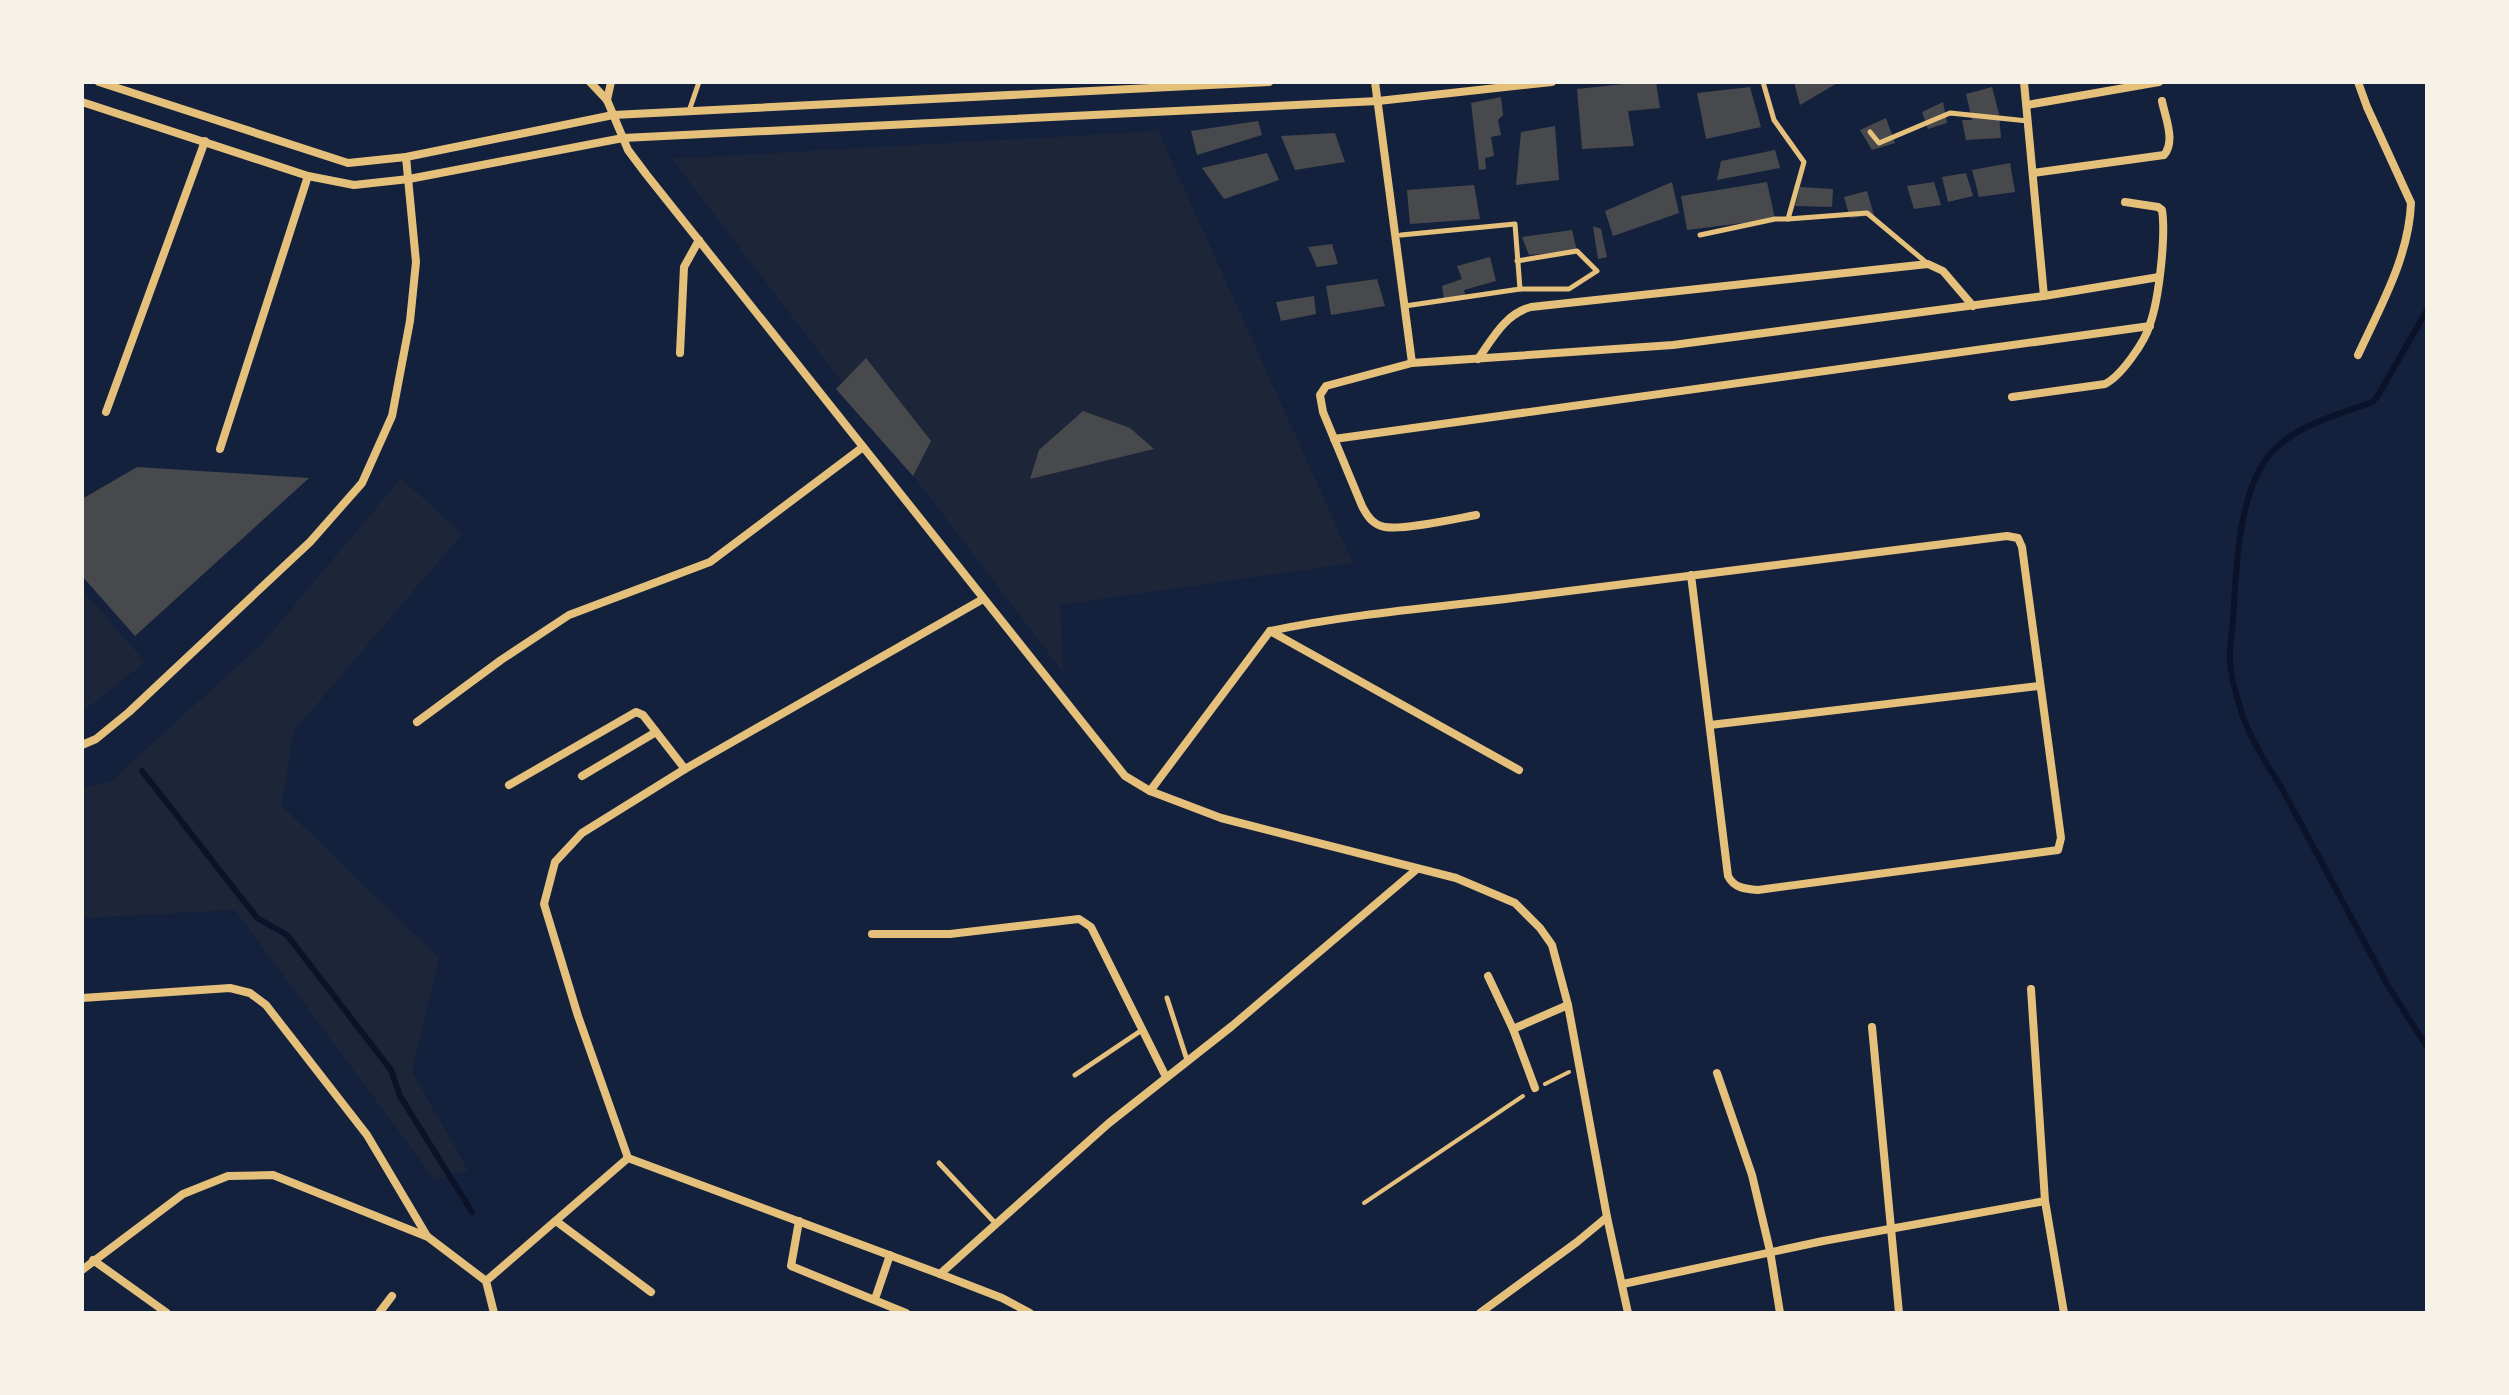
<svg xmlns="http://www.w3.org/2000/svg" width="2509" height="1395" font-family="'Playfair Display',serif">
<style>
.green{fill:#1d2539}
.lines{fill:none;stroke-linecap:round;stroke-linejoin:round}
.stream{stroke:#0b132b;stroke-width:6}
.building{fill:#48494c}
.path{stroke:#e5c07b;stroke-width:4}
.service{stroke:#e5c07b;stroke-width:5}
.minor{stroke:#e5c07b;stroke-width:8}
</style>
<rect width="100%" height="100%" fill="#14213d"/>
<g class="green">
<path d="M1158,131L1353,563L1060,605L1063,672L672,159Z"/>
<path d="M401,478L462,534L293,732L282,806L439,958L412,1072L468,1170L435,1180L235,910L82,918V789L111,781L263,643Z"/>
<path d="M82,589L145,662L82,712Z"/>
</g>
<g class="lines">
<g class="stream">
<path d="M2427,310L2377,397L2372,402C2338,415 2295,425 2270,454C2238,492 2236,571 2233,619C2232,633 2229,648 2230,662C2231,675 2235,691 2239,704C2246,732 2264,761 2280,785L2387,984L2427,1047"/>
<path d="M142,771L257,918L287,935L391,1070L400,1096L472,1212"/>
</g>
</g>
<g class="building">
<path d="M1644,82H1656L1660,108L1628,111L1634,146L1582,149L1577,89Z"/>
<path d="M1794,82H1839L1800,105Z"/>
<path d="M1750,87L1761,127L1706,139L1697,93Z"/>
<path d="M1992,87L1999,114L2001,138L1966,140L1962,120H1972L1966,94Z"/>
<path d="M1501,97L1503,115L1498,120L1501,135L1491,137L1494,156L1485,158L1486,169L1479,170L1471,103Z"/>
<path d="M1943,102L1947,123L1928,129L1922,112Z"/>
<path d="M1886,118L1895,143L1872,150L1860,130Z"/>
<path d="M1258,121L1262,135L1197,155L1191,131Z"/>
<path d="M1555,126L1559,180L1516,185L1521,132Z"/>
<path d="M1335,133L1345,162L1295,170L1281,136Z"/>
<path d="M1775,150L1780,168L1717,180L1721,161Z"/>
<path d="M1267,153L1279,180L1224,199L1202,168Z"/>
<path d="M2010,163L2015,192L1979,197L1972,170Z"/>
<path d="M1966,173L1973,196L1948,202L1942,177Z"/>
<path d="M1672,182L1679,213L1613,236L1605,211Z"/>
<path d="M1767,182L1775,219L1687,230L1681,196Z"/>
<path d="M1934,182L1941,205L1914,209L1907,186Z"/>
<path d="M1474,185L1480,219L1410,224L1407,190Z"/>
<path d="M1800,187L1833,189L1832,207L1795,206Z"/>
<path d="M1867,191L1874,215L1850,218L1844,197Z"/>
<path d="M1593,226L1601,229L1607,257L1598,259Z"/>
<path d="M1572,230L1577,251L1529,255L1522,237Z"/>
<path d="M1332,244L1338,264L1317,267L1308,247Z"/>
<path d="M1490,257L1496,281L1464,290L1465,295L1444,299L1442,286L1462,279L1457,266Z"/>
<path d="M1377,279L1385,306L1331,315L1326,286Z"/>
<path d="M1314,296L1316,314L1281,321L1276,302Z"/>
<path d="M866,358L931,441L913,476L836,389Z"/>
<path d="M1083,411L1130,428L1154,449L1030,479L1039,450Z"/>
<path d="M137,467L309,478L135,636L82,576V499Z"/>
</g>
<g class="lines">
<g class="path">
<path d="M1545,1084L1569,1072"/>
<path d="M1364,1203L1523,1096"/>
</g>
<g class="service">
<path d="M689,111L699,82"/>
<path d="M1870,132L1879,143L1950,113L2028,121"/>
<path d="M1788,219L1867,213L1928,264"/>
<path d="M1401,235L1515,224L1520,289L1405,306"/>
<path d="M1700,235L1775,219H1788L1804,162L1774,120L1763,82"/>
<path d="M1517,261L1577,251L1597,271L1569,289H1520"/>
<path d="M1167,998L1187,1060"/>
<path d="M1075,1075L1142,1030"/>
<path d="M939,1163L996,1224"/>
</g>
<g class="minor">
<path d="M99,82L348,163L406,157L613,115L1269,82"/>
<path d="M590,82L607,100L628,150L646,174L1125,776L1150,791L1221,818L1456,878L1515,903L1540,928L1552,945L1568,1005L1607,1217L1628,1313"/>
<path d="M1375,82L1412,363"/>
<path d="M2024,82L2044,296"/>
<path d="M607,100L611,82"/>
<path d="M82,102L308,176L354,185L409,179L623,138L1378,101L1552,82"/>
<path d="M2027,105L2159,82"/>
<path d="M2033,173L2164,155C2176,141 2165,117 2162,101"/>
<path d="M680,353L684,267L699,240"/>
<path d="M2358,355C2380,307 2409,257 2411,203L2367,107L2358,82"/>
<path d="M1478,359C1493,338 1505,314 1531,307L1928,264L1943,271L1973,306"/>
<path d="M2012,397L2105,384C2121,376 2145,342 2150,324C2159,299 2166,236 2162,210L2158,207L2125,202"/>
<path d="M106,412L205,141"/>
<path d="M1334,439L2150,326"/>
<path d="M220,449L308,176"/>
<path d="M1476,515C1454,519 1405,530 1385,527C1373,525 1367,516 1362,506L1323,412L1320,395L1326,386L1412,363L1673,345L2044,296L2159,277"/>
<path d="M983,599L685,769L582,833L555,862L544,904L578,1016L628,1158L940,1274L1002,1298L1030,1313"/>
<path d="M1270,631L1519,770"/>
<path d="M417,722L501,660L569,615L710,562L863,447"/>
<path d="M1710,725L2039,686"/>
<path d="M82,745L96,739L129,712L310,542L362,483L392,416L410,321L416,262L406,157"/>
<path d="M582,776L656,732"/>
<path d="M509,785L636,712L643,715L685,769"/>
<path d="M1150,791L1270,631C1355,613 1442,607 1529,596C1688,576 1848,556 2007,536L2018,538L2022,547L2061,838L2058,850L1758,890C1745,889 1734,888 1728,876L1691,575"/>
<path d="M872,934H950L1079,919L1091,927L1166,1077"/>
<path d="M1488,976L1513,1029L1535,1088"/>
<path d="M2031,989L2045,1201L2064,1313"/>
<path d="M82,998L230,988L250,993L266,1005L367,1135L427,1236"/>
<path d="M1872,1027L1899,1313"/>
<path d="M1513,1029L1568,1005"/>
<path d="M1717,1073L1752,1175L1770,1251L1780,1313"/>
<path d="M556,1221L651,1292"/>
<path d="M799,1221L791,1266L906,1313"/>
<path d="M93,1260L167,1313"/>
<path d="M82,1270L183,1194L228,1176L273,1175L428,1237L486,1281L494,1313"/>
<path d="M940,1274L1109,1123L1232,1026L1417,869"/>
<path d="M486,1281L628,1158"/>
<path d="M1623,1284L1823,1241L2045,1201"/>
<path d="M875,1299L890,1255"/>
<path d="M379,1313L392,1296"/>
<path d="M1480,1313L1577,1242L1607,1217"/>
</g>
</g>
<rect width="2509" height="1395" fill="none" stroke="#f6f1e7" stroke-width="168"/>
</svg>
